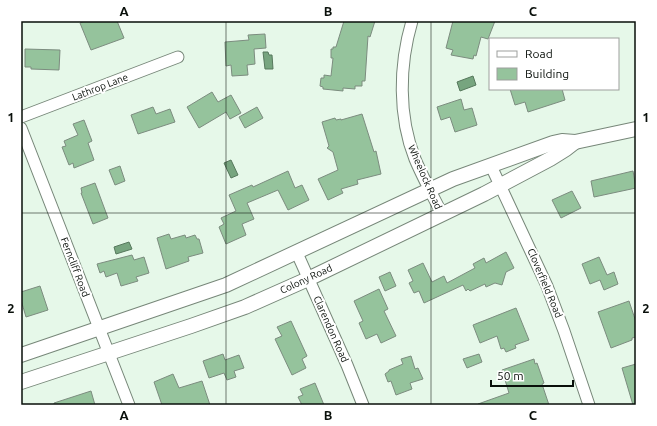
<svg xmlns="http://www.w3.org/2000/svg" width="657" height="426" font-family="Ubuntu,sans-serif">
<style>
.water{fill:#77a57f;stroke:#56785c}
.building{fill:#95c39c;stroke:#7c8c7f}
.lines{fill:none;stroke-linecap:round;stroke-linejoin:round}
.minor-casing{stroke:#778779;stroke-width:13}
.tertiary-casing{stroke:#778779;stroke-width:16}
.minor{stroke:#fff;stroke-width:11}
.tertiary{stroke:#fff;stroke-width:14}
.grid{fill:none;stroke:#090f0a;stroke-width:1;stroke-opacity:0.55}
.labels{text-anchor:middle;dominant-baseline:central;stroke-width:4;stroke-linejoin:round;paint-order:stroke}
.street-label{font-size:10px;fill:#090f0a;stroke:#fff}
.neatline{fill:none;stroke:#090f0a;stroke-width:1.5}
.grid-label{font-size:13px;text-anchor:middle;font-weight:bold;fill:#090f0a}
</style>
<rect width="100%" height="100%" fill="#e6f8e9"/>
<g class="water">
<path d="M263,52H268L269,55H272L273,69H265Z"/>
<path d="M473,76L476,85L460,91L457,82Z"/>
<path d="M231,160L238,175L231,178L224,163Z"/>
<path d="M129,242L132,249L116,254L114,247Z"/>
</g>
<g class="building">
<path d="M85,21H117L124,38L91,50L80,23Z"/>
<path d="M344,21H375L370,37L368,36L365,81H362V86H355V89L343,88V91L323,89V87L320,86L321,78H324V75L331,76L333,58H331V49H333V47H336Z"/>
<path d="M453,21H495L488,39L481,37L476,56L474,55L473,59L451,55L453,50L446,48Z"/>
<path d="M265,34L266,48L254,49L255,64L247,65L248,75L232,76L231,65L226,66L225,42L249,40L248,35Z"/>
<path d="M25,49L60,50L59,70L31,69V67H25Z"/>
<path d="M510,89H562L565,100L528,112L525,102L515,105Z"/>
<path d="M212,92L218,102L231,95L241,113L230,119L226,112L199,128L187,107Z"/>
<path d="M461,99L464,110L472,108L477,125L455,132L450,117L441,120L437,107Z"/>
<path d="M153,107L156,114L170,109L175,122L138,134L131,115Z"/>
<path d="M257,107L263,118L245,128L239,117Z"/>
<path d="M362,114L374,152L376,151L381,174L357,180L358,184L341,189L343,193L328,200L318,179L338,170L333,152L327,148L329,146L322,122L335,118L336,120L341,119V120Z"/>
<path d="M84,120L92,141L88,143L94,160L74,168L73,163L69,165L62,147L66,146L64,141L78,135L73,124Z"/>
<path d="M120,166L125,181L115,185L109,170Z"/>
<path d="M288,171L295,188L302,185L309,200L288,210L278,190L247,203L254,219L242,224L246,235L226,244L219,227L224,224L221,218L236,211L229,195L252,185L253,187Z"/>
<path d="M633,171L636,188L594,197L591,181Z"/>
<path d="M95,183L108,218L93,224L81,193H82L81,188Z"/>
<path d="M572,191L581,208L561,218L552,200Z"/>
<path d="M169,234L171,239L185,235L186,238L195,235L197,239H199L203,253L188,257L189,261L166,269L157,238Z"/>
<path d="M506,252L514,268L506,272L502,285L495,283L486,287L485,284L470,291L468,289L466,291L463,285L424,303L419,291L414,293L409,283L413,281L408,270L423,263L432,282L444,276L447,283L475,268L473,264L484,258L486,263Z"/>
<path d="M132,255L134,260L144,257L149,273L136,277L138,281L121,286L117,273L106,277L104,271L100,273L97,264Z"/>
<path d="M599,257L607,275L614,272L618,284L604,290L600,280L590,284L582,264Z"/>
<path d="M390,272L396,286L385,291L379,277Z"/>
<path d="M40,286L48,310L26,317L21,300V292Z"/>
<path d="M379,289L388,309L384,311L396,336L381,343L377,334L366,339L359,323L363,321L354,301Z"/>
<path d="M629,301L636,322V337L632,338V340L611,348L598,312Z"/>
<path d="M516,308L529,340L515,345L516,348L506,352L504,348L501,349L497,336L480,343L473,325Z"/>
<path d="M291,321L307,356L302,359L306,368L292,375L275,339L282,336L277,327Z"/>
<path d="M223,354L225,360L239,355L244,368L234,371L236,377L227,380L224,373L209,378L203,361Z"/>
<path d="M479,354L482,362L467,368L463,359Z"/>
<path d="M411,356L415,369L418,368L423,379L410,383L412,389L396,395L391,381L388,382L385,374L389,371V370L403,364L401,359Z"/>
<path d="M534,359L535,364L537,363L544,383L542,384L549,405H478V404L509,393L502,370Z"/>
<path d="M636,364V405H633L622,368Z"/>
<path d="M173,374L179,388L202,381L210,405H162L154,382Z"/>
<path d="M315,383L324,405H302L298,397L303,395L300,389Z"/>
<path d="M91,391L95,405H54V403Z"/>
</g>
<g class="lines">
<defs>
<g id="minor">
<path d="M412,21C399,65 398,116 415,159C423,178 433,196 442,214"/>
<path d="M21,117L178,57"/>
<path d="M21,128L129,405"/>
<path d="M491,166L547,286L564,331L589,405"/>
<path d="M297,253L347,365L363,405"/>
</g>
<g id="tertiary">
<path d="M21,355L226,285L453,179L553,143L562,141L575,142L636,129"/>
<path d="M21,382L191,326L245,307L308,279L484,194L550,159L566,149L575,142"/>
</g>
</defs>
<use href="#minor" class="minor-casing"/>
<use href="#tertiary" class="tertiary-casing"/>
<use href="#minor" class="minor"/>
<use href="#tertiary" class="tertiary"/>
</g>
<path class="grid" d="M226,21V405M431,21V405M21,213H636"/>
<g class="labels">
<g class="street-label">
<text transform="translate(100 87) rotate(-21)">Lathrop Lane</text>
<text transform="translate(425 177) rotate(66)">Wheelock Road</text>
<text transform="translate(75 267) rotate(69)">Ferncliff Road</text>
<text transform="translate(306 279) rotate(-25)">Colony Road</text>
<text transform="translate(545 283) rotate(67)">Cloverfield Road</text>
<text transform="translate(331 329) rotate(66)">Clarendon Road</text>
</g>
</g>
<rect width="657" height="426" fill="none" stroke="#ffffff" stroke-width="44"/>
<rect x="489" y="38" width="130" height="52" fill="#ffffff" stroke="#9d9f9d"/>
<rect x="497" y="51" width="20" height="6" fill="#ffffff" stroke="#9d9f9d"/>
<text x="525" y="58" font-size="12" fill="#090f0a">Road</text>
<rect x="497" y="68" width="20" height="12" fill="#95c39c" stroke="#9d9f9d"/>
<text x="525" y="78" font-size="12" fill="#090f0a">Building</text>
<path d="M491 380v6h82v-6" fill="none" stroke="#090f0a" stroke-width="2"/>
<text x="497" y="380" font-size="12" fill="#090f0a" stroke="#ffffff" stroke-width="3" paint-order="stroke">50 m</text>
<rect x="22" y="22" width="613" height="382" class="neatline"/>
<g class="grid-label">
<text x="124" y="16">A</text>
<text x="328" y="16">B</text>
<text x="533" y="16">C</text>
<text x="11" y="122">1</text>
<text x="646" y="122">1</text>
<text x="11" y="313">2</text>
<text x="646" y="313">2</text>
<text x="124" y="420">A</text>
<text x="328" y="420">B</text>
<text x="533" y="420">C</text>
</g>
</svg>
